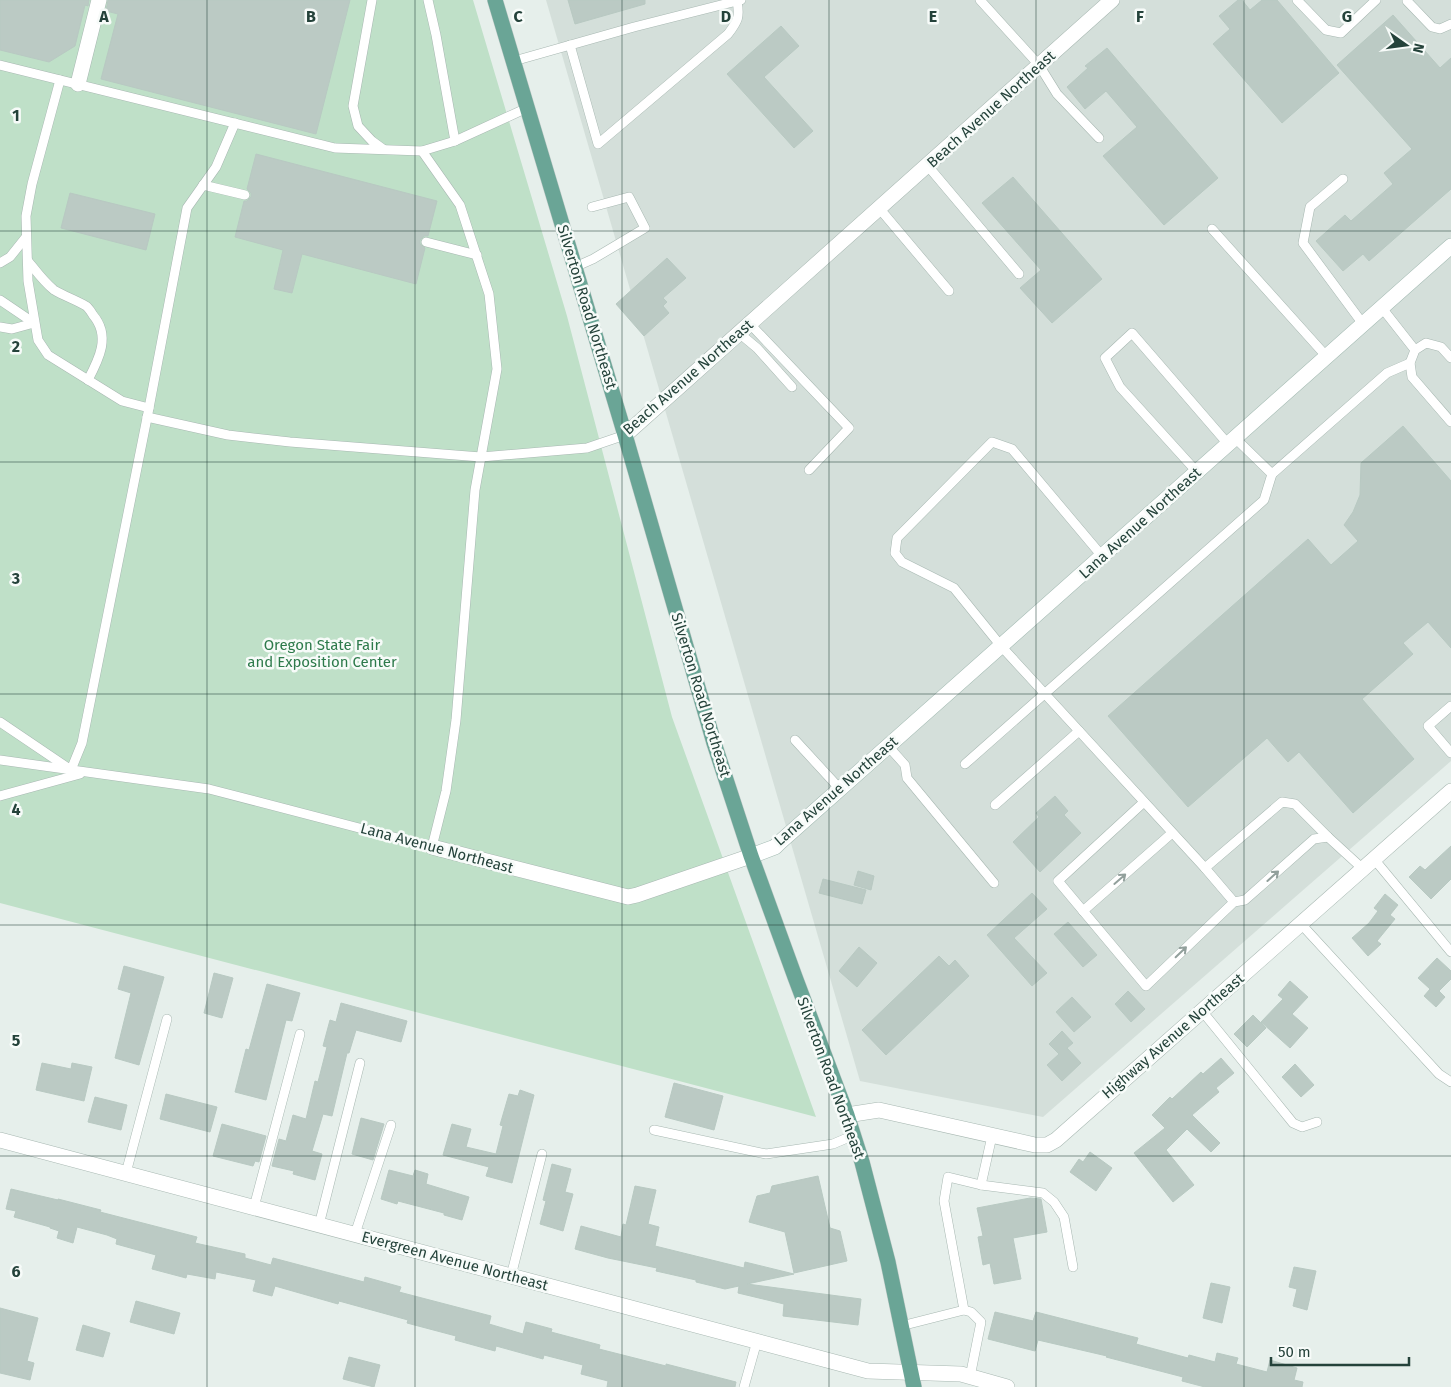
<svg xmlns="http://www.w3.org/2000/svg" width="1451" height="1387" font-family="'Fira Sans',sans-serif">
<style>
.built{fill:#d4dfda}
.park{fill:#bfe0c8}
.building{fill:#bbcac4;stroke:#b8c9c2}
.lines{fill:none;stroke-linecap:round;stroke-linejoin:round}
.lane-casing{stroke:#a8b8b2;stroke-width:10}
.street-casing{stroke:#a8b8b2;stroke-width:16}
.secondary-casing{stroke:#a4bbb3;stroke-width:16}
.primary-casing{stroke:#c2cac8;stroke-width:16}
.lane{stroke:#fff;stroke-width:9}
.street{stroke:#fff;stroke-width:15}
.secondary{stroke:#fff;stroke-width:15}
.primary{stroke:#6aa596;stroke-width:15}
.oneway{stroke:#92a09c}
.grid{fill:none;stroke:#24423a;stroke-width:1;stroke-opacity:0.55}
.labels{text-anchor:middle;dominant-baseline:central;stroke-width:5;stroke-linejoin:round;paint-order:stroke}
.street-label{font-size:15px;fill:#24423a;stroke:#f7fbf9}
.park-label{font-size:15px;fill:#2d7a4b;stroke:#f7fbf9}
.grid-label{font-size:16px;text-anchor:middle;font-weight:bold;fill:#24423a;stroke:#f7fbf9;stroke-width:5;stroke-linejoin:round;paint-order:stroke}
</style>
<rect width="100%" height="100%" fill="#e6efeb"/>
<path class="built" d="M546,0H1451V761L1043,1117L860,1081Z"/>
<path class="park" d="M0,0H473L567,316L672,717L816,1117L0,903Z"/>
<g class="building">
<path d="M0,0H89L88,6L85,5L75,46L49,62L0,50Z"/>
<path d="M108,0H350L316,134L101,79L118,14L106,11Z"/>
<path d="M568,0H645V4L575,24Z"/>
<path d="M1238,0H1242L1250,10L1262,0H1277L1339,73L1282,123L1213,44L1230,29L1219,16Z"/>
<path d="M1393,15L1440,68L1451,58V189L1369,261L1363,254L1343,271L1316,241L1345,215L1351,221L1393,184L1384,173L1412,149L1337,65Z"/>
<path d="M781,26L799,46L764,77L813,131L794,148L727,74Z"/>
<path d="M1107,48L1218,178L1164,225L1103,156L1137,127L1106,91L1085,109L1067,87L1088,68L1085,66Z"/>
<path d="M256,154L437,201L428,236H424L420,240V244L425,248L416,284L302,254L292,293L274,289L283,250L235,237L244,201H247L251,197V193L247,189Z"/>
<path d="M1013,177L1102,279L1052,323L1020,288L1041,270L982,203Z"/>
<path d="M70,193L155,214L146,250L61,228Z"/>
<path d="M667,258L686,278L663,298L667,302L663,306L669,313L644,336L616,304Z"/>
<path d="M1403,426L1451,481V648L1428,622L1403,643L1413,654L1362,699L1414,759L1353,813L1299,752L1288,762L1267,738L1188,807L1108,716L1308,539L1331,565L1358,541L1344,525L1353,512L1360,495L1361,463Z"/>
<path d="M1055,796L1068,811L1064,815L1081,833L1040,872L1013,842L1039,817L1036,813Z"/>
<path d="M1451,846V879L1431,899L1409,877L1420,866L1425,870Z"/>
<path d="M858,871L874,876L871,890L854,885Z"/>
<path d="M823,879L866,890L862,904L819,893Z"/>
<path d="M1032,893L1047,909L1014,938L1047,973L1032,986L987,935Z"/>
<path d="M1385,894L1398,905L1390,915L1395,919L1377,941L1381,944L1368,956L1352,938L1369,923L1378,911L1374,908Z"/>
<path d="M1068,922L1097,955L1083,967L1054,934Z"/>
<path d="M859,947L877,963L857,987L839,971Z"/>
<path d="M939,956L949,966L955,960L969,976L886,1055L862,1030Z"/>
<path d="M1437,958L1451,971V979L1439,991L1445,997L1436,1007L1424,996L1430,989L1418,978Z"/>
<path d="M124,966L164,977L139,1065L115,1058L131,993L118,989Z"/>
<path d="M214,973L233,978L222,1018L204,1013Z"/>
<path d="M1290,981L1308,997L1292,1014L1308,1028L1290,1048L1261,1022L1283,999L1278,995Z"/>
<path d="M267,984L300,993L292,1021L286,1020L266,1100L235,1092L246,1049L249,1050Z"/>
<path d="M1128,991L1145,1009L1131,1022L1115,1004Z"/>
<path d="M1072,997L1091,1017L1074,1032L1056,1012Z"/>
<path d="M341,1003L407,1021L401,1042L356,1030L349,1053H347L332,1116L323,1114L312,1151L322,1154L315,1180L293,1174L294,1171L272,1166L279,1139L286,1141L293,1115L306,1119L315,1081L318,1082L327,1047L323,1046L330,1020L336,1022Z"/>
<path d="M1253,1015L1266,1028L1247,1047L1234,1034Z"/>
<path d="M1062,1031L1073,1043L1067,1048L1081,1063L1062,1081L1047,1065L1059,1054L1049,1044Z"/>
<path d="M1221,1058L1234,1073L1216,1088L1219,1092L1192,1115L1220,1143L1211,1152L1187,1129L1166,1150L1194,1185L1173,1202L1134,1153L1165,1128L1152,1115L1170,1097L1172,1099L1201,1072L1203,1074Z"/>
<path d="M42,1063L71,1069L72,1063L92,1067L84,1101L36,1090Z"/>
<path d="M1295,1064L1314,1085L1301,1097L1282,1077Z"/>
<path d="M674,1083L723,1096L714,1130L665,1117Z"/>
<path d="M520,1090L534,1095L512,1183L486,1176L489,1167L443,1155L452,1124L471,1129L466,1147L496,1154L503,1126L500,1125L509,1094L518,1096Z"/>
<path d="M166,1094L217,1107L210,1132L160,1119Z"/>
<path d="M95,1097L127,1105L121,1130L88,1122Z"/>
<path d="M361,1118L384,1124L373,1160L352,1154Z"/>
<path d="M222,1124L266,1136L259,1162L255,1161L253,1166L213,1156Z"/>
<path d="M1090,1152L1112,1168L1096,1191L1070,1172L1079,1159L1083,1162Z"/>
<path d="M552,1164L571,1169L565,1192L573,1194L563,1231L540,1224L546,1201L543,1200Z"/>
<path d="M389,1170L413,1176L415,1170L428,1174L426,1184L469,1197L462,1220L444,1215V1213L398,1201L397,1204L381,1199Z"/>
<path d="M818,1176L830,1228L840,1231L847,1261L794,1273L785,1232L749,1222L757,1196L770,1193L772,1186Z"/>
<path d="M635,1186L656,1190L648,1224L659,1227L655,1246L744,1268L745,1262L794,1274L747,1284L861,1299L858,1325L783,1316L784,1304L738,1293L739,1286L725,1289L696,1282V1280L656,1271L657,1268L608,1258L575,1249L581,1226L621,1237L623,1224L626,1225Z"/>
<path d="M11,1189L58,1200V1199L101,1210L100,1212L197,1237L195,1243L245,1254V1258L271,1265L273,1258L364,1282L365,1277L401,1287L399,1292L491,1316L489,1324L523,1334L526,1322L552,1329L551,1332L600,1345L599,1349L666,1366V1364L736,1382L735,1387H607L608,1381L581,1374L583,1365L544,1355L543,1359L496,1346L495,1351L455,1340L456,1336L407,1323L408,1320L339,1301L338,1304L275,1286L272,1296L253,1291L256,1280L216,1272L215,1279L187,1274L186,1278L152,1269L156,1255L116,1244L117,1239L107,1235L77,1227L73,1243L57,1238L59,1231L50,1228V1227L14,1217L16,1211L6,1209Z"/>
<path d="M1030,1198L1041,1199L1047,1232L1013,1238L1021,1279L994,1284L990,1263L983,1265L978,1237L983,1236L977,1208Z"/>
<path d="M1294,1267L1316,1271L1307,1310L1293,1306L1297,1289L1289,1287Z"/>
<path d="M1211,1283L1230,1287L1222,1323L1203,1318Z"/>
<path d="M136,1301L180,1313L174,1334L130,1322Z"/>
<path d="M0,1308L38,1318L27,1361L34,1363L30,1380L0,1373Z"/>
<path d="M995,1312L1033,1321L1036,1312L1138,1338L1136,1344L1188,1358L1189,1355L1215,1362L1217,1353L1238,1358L1236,1364L1267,1372L1270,1360L1297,1368L1294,1380L1303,1382L1302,1387H1205L1182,1381L1183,1377L1106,1357L1107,1356L1038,1340L1035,1351L988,1339Z"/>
<path d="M83,1325L110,1333L103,1357L76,1350Z"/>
<path d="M349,1357L380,1365L374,1387L343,1379Z"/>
</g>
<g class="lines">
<defs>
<g id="lane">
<path d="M372,0L353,106L358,126L372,141L383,149"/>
<path d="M428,0L436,35L455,141"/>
<path d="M980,0L1039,65L1057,94L1099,138"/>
<path d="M1297,0L1326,30L1341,33L1376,0"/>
<path d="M1407,1L1432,27L1440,29L1451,24"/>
<path d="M570,45L598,144L728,34C738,21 740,17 737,1"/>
<path d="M514,61L634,27L741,0"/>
<path d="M0,65L335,148L422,151L455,141L527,108"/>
<path d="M60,80L32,184L26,216L28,281L38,340L48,355L122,401L149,408"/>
<path d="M927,165L1019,274"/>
<path d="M1343,179L1310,207L1303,243L1363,324"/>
<path d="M203,185L245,195"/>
<path d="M879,208L949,291"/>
<path d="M1212,229L1327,357"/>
<path d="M426,242L477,255"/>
<path d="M28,261C36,271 44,282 54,290C64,296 76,300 86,306C89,308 91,312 93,315C111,336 99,359 88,380"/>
<path d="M0,263L10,257L26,237"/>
<path d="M575,267L593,259L645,228L629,197L592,207"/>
<path d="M0,300L34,323"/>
<path d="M1382,308L1415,350"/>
<path d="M750,324L849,428L809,470"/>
<path d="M0,327L12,329L34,323"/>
<path d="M739,333L757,348L792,387"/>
<path d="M1451,358L1441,347L1426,343L1415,350L1410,363L1412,377L1451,422"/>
<path d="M147,417L228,435L290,442L481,457L587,448L625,435"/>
<path d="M1235,438L1272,474L1387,373L1410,363"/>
<path d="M1197,472L1120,387L1105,358L1132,333L1228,444"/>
<path d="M1102,556L1012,449L992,442L897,538L895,553L902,562L954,588L1001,646L1205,868L1234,902"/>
<path d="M1451,706L1428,726L1451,753"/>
<path d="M0,722L71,770L82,743L149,408L187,208L216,167L235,123"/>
<path d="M795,740L840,789"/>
<path d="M888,746L905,765L907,778L994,883"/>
<path d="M0,760L209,789L432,847L446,791L456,720L475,490L497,369L489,294L460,205L422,151"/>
<path d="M965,764L1264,500L1272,474"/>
<path d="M0,796L80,774"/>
<path d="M1144,802L1058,881L1146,986L1234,902L1245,900L1314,839L1328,837"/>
<path d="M995,805L1079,731"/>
<path d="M1374,859L1451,952"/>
<path d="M1205,868L1282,802L1295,804L1328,837L1363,869"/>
<path d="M1083,911L1172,833"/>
<path d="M1301,924L1439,1074L1451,1082"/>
<path d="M1202,1011L1293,1123L1302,1127L1317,1122"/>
<path d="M654,1130L766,1154L833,1144L854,1135"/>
<path d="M126,1173L167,1019"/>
<path d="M981,1185L1043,1193L1054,1202L1064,1217L1073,1267"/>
<path d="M254,1207L300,1034"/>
<path d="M319,1225L360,1063"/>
<path d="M355,1234L391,1125"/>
<path d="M511,1276L542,1154"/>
<path d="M964,1310L971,1312L981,1322L970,1377"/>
<path d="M901,1326L964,1310L944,1201L948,1177L981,1185L992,1136"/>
<path d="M744,1387L757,1341"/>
</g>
<g id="street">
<path d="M78,84L99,0"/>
<path d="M625,435L1112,0"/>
<path d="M432,847L628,897L637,895L751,856"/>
<path d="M847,1115L879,1110L1035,1145H1047L1056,1140L1451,791"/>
<path d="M0,1140L868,1371L961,1374L1007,1387"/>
</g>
<path id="secondary" d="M751,856L775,847L779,843L1451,246"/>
<path id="primary" d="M495,0L625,435L714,743L751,856L795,977L847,1115L862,1162L888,1262L914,1387"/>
</defs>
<use href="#lane" class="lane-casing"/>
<use href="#street" class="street-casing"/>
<use href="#secondary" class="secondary-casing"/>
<use href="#primary" class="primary-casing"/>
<use href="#lane" class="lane"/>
<use href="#street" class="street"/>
<use href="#secondary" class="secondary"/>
<use href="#primary" class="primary"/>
</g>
<defs><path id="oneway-shaft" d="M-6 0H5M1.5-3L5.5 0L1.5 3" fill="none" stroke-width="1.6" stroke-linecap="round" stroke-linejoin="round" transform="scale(1.25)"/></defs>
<g class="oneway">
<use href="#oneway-shaft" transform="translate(1273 876) rotate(-42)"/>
<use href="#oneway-shaft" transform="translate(1120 879) rotate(-41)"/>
<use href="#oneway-shaft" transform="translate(1181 952) rotate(-44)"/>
</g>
<path class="grid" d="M207,0V1387M415,0V1387M622,0V1387M829,0V1387M1036,0V1387M1244,0V1387M0,231H1451M0,462H1451M0,694H1451M0,925H1451M0,1156H1451"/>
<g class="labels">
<g class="street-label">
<text transform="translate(991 109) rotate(-42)">Beach Avenue Northeast</text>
<text transform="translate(587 307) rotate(73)">Silverton Road Northeast</text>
<text transform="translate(688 377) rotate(-41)">Beach Avenue Northeast</text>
<text transform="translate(1140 523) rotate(-42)">Lana Avenue Northeast</text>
<text transform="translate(701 695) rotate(73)">Silverton Road Northeast</text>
<text transform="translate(836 791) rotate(-41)">Lana Avenue Northeast</text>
<text transform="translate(437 848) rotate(15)">Lana Avenue Northeast</text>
<text transform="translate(1173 1036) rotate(-41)">Highway Avenue Northeast</text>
<text transform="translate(831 1078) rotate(70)">Silverton Road Northeast</text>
<text transform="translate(455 1261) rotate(15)">Evergreen Avenue Northeast</text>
</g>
<g class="park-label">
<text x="322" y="645">Oregon State Fair<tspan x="322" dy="17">and Exposition Center</tspan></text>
</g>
</g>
<g class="grid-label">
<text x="104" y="22">A</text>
<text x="311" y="22">B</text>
<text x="518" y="22">C</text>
<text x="726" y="22">D</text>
<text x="933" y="22">E</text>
<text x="1140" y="22">F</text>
<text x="1347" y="22">G</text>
<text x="16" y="121">1</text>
<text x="16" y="352">2</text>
<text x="16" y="584">3</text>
<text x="16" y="815">4</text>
<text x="16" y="1046">5</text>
<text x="16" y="1277">6</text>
</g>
<g transform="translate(1406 45) rotate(104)" stroke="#f7fbf9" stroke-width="4" paint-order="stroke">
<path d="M0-4L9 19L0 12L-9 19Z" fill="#24423a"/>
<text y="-8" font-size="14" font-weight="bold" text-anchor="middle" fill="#24423a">N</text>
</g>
<path d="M1271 1357v8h138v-8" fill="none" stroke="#24423a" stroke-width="2.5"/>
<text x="1278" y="1357" font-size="15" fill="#24423a" stroke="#f7fbf9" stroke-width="4" paint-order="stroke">50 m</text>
</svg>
